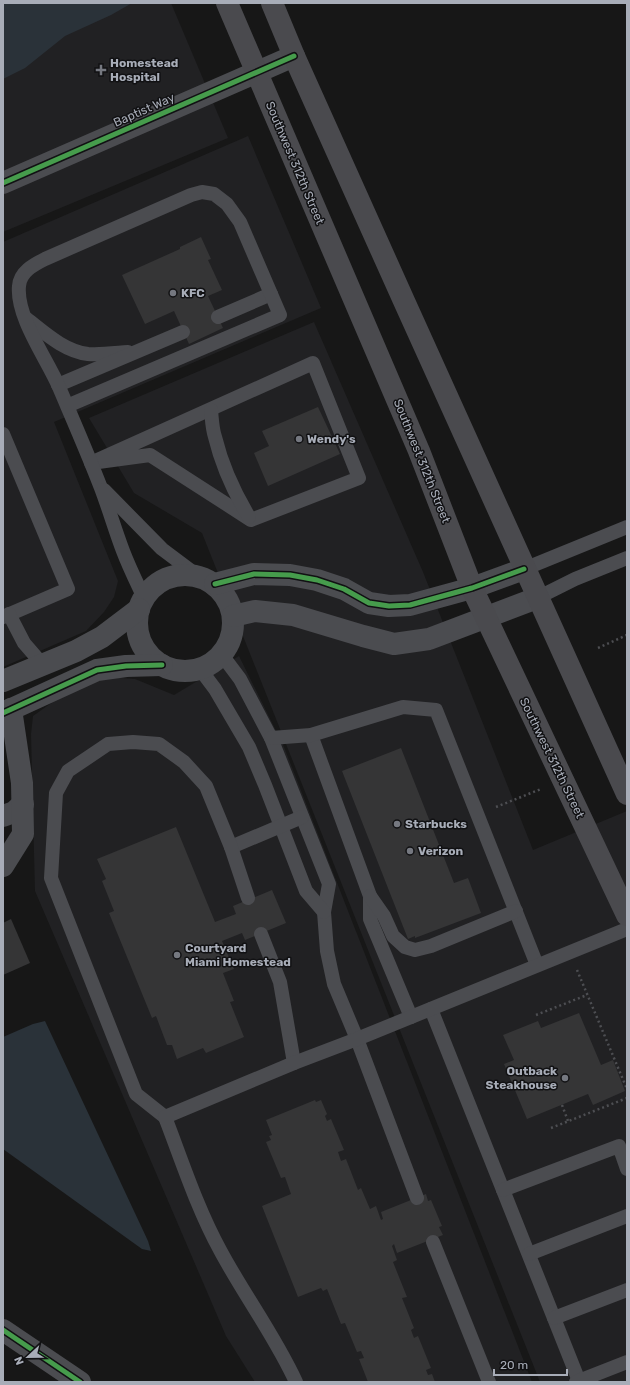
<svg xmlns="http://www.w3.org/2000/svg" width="630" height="1385" font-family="Rubik,sans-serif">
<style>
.built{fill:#212123}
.water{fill:#2a3239}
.building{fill:#353536}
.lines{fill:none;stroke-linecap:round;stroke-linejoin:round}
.path{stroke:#4d4e52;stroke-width:2.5;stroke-dasharray:2 3;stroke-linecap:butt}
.lane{stroke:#4b4c50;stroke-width:14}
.street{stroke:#4b4c50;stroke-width:22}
.secondary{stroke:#4a4a4e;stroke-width:22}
.cycleway-casing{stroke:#111113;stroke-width:8}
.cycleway{stroke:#469c4c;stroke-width:5}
.poi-dot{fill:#757880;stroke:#111113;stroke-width:1.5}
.labels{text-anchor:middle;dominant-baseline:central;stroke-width:3;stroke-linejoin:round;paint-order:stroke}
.poi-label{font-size:12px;font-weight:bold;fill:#a8adb8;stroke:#111113;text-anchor:start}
.street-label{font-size:12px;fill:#a8adb8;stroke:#111113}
</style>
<rect width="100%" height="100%" fill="#171717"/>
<g class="built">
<path d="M3,3H171L228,138L3,232Z"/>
<path d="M248,136L321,308L54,422L118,581L114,597L104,612L86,631L3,667V242Z"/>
<path d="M314,322L423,572L533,850L627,811V1382H540L202,533L134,493L89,418Z"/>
<path d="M239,656L284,747L532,1382H255L226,1336L35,891L31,734L33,716L64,694L107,677L135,679L174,695Z"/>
</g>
<g class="water">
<path d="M3,3H132L111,15L65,36L25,68L3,79Z"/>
<path d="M45,1021L148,1241L151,1251L142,1249L3,1149V1037L33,1024Z"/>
</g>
<g class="building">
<path d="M201,237L211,259L208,260L222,290L208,296L223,328L189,344L174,311L145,324L122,275L180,249V247Z"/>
<path d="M318,407L340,454L268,486L254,453L269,446L262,431Z"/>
<path d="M401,748L454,883L468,878L481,913L415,938V936L408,939L342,771Z"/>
<path d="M176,827L215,922L236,914L233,906L272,890L286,923L245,940L242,933L222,941L234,969L223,973L234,1001L230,1002L244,1037L206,1053L203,1048L177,1059L172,1045H167L156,1016L152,1018L109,913L114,911L102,881L106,879L97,859Z"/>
<path d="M11,919L30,963L3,975V923Z"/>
<path d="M579,1013L601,1065L613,1060L625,1091L593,1105L588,1094L527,1119L504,1064L514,1060L503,1035L538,1021L541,1028Z"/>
<path d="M315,1100L316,1102L321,1100L327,1114L325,1116L327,1121L331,1119L344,1150L338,1152L341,1161L346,1159L358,1190L361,1188L370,1209L376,1206L381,1220L383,1219L381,1212L426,1194L428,1201L431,1200L442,1226L439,1227L443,1235L397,1253L394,1244L392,1246L397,1260L393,1262L407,1297L402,1298L414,1328L411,1330L414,1338L418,1336L431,1368L426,1370L428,1375L432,1374L435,1382H368L359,1359L364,1358L361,1351L357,1352L345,1323L341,1324L327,1289L323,1291L321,1288L298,1297L262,1206L291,1194L285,1177L281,1178L266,1142L271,1140L269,1136L272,1135L266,1120Z"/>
</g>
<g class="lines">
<g class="path">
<path d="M598,648L627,635"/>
<path d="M496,807L541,789"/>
<path d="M445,828L460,822"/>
<path d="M577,970L627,1089"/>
<path d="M536,1015L587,995"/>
<path d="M562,1105L568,1121"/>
<path d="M551,1128L627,1098"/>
</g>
<g class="lane">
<path d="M218,317L271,294"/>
<path d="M27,319C45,333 64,351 88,354C100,355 115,353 128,352"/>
<path d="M313,363L359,478L251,520L150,455L91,463Z"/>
<path d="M58,385L183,332"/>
<path d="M67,406L280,315L240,222L227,204L214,194L202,192L191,195L45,259C33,265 20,272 19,286C16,317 47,359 59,387C73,420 88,454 101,488C109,509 115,530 123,551C129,567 137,583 144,598"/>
<path d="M211,410C212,419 212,428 215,437C222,466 234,492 249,517"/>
<path d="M3,434L68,589L3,617"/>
<path d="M104,490L162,549L198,576"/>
<path d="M524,569L627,527"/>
<path d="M537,598L575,579L627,558"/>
<path d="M9,614L24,643L43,665"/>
<path d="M222,655L240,679L271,738L329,884L324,912L327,951L334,984L357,1039L417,1198"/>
<path d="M200,669L215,689L249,747L265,785L306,891L324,912"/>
<path d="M311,735L370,896V919L411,1017"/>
<path d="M271,738L311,735L403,707L436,710L537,965"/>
<path d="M231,847L302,817"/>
<path d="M370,896L384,916L393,936L405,947L415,950L431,946L516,911"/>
<path d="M261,934L280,982L294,1063"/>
<path d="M431,1009L579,1381"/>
<path d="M165,1117L136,1094L51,878L56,793L68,771L108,744L133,742L159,744L184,762L206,786L231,847L248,898"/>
<path d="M503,1190L619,1146L627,1169"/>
<path d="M433,1242L489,1382"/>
<path d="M529,1254L627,1216"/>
<path d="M554,1318L627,1290"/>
<path d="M296,1382C275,1336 244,1295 220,1250C197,1208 182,1161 165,1117L294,1063L357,1039L627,929"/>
<path d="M576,1382L627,1362"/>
</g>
<g class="street">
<path d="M3,183L294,56"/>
<circle cx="185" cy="623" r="48"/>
<path d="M215,584L254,574L290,575L317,580L344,589L369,603L389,606L410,605L472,588L524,569"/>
<path d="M233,616L255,611L293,615L363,636L394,644L429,639L537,598"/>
<path d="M3,681L76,651L102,637L139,609"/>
<path d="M3,713L97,670L126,666L162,665"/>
<path d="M3,816L14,812L23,804"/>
<path d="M3,866L23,834L22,783L11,709"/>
<path d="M3,1330L80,1382"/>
</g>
<g class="secondary">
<path d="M227,3L419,451L472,588L627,915"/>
<path d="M272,3L294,56C405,302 514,549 627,794"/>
</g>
<defs>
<g id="cycleway">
<path d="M3,183L294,56"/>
<path d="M215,584L254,574L290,575L317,580L344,589L369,603L389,606L410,605L472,588L524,569"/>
<path d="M3,713L97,670L126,666L162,665"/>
<path d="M3,1330L80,1382"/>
</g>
</defs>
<use href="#cycleway" class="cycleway-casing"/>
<use href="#cycleway" class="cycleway"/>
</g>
<g class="poi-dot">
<path d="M99 64h4v4h4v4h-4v4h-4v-4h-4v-4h4z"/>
<circle cx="173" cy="293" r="4"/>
<circle cx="299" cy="439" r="4"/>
<circle cx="397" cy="824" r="4"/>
<circle cx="410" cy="851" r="4"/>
<circle cx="177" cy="955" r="4"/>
<circle cx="565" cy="1078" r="4"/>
</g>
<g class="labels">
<g class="poi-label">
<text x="110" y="63">Homestead<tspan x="110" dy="14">Hospital</tspan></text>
<text x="181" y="293">KFC</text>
<text x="307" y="439">Wendy's</text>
<text x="405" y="824">Starbucks</text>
<text x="418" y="851">Verizon</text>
<text x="185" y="948">Courtyard<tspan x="185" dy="14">Miami Homestead</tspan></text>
<text x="557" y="1071" text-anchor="end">Outback<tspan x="557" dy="14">Steakhouse</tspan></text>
</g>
<g class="street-label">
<text transform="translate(144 110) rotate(-24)">Baptist Way</text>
<text transform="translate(295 163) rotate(67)">Southwest 312th Street</text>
<text transform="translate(422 461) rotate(68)">Southwest 312th Street</text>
<text transform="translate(552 758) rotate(64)">Southwest 312th Street</text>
</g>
</g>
<rect width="630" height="1385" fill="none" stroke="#a8adb8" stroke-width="8"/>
<g transform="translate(28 1357) rotate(248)" stroke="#111113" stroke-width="3" paint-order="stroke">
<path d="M0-3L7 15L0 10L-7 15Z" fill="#a8adb8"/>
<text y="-6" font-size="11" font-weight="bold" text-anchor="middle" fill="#a8adb8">N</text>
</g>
<path d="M494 1369v6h73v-6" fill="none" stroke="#a8adb8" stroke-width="2"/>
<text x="500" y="1369" font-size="12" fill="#a8adb8" stroke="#111113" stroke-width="3" paint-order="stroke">20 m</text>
</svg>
